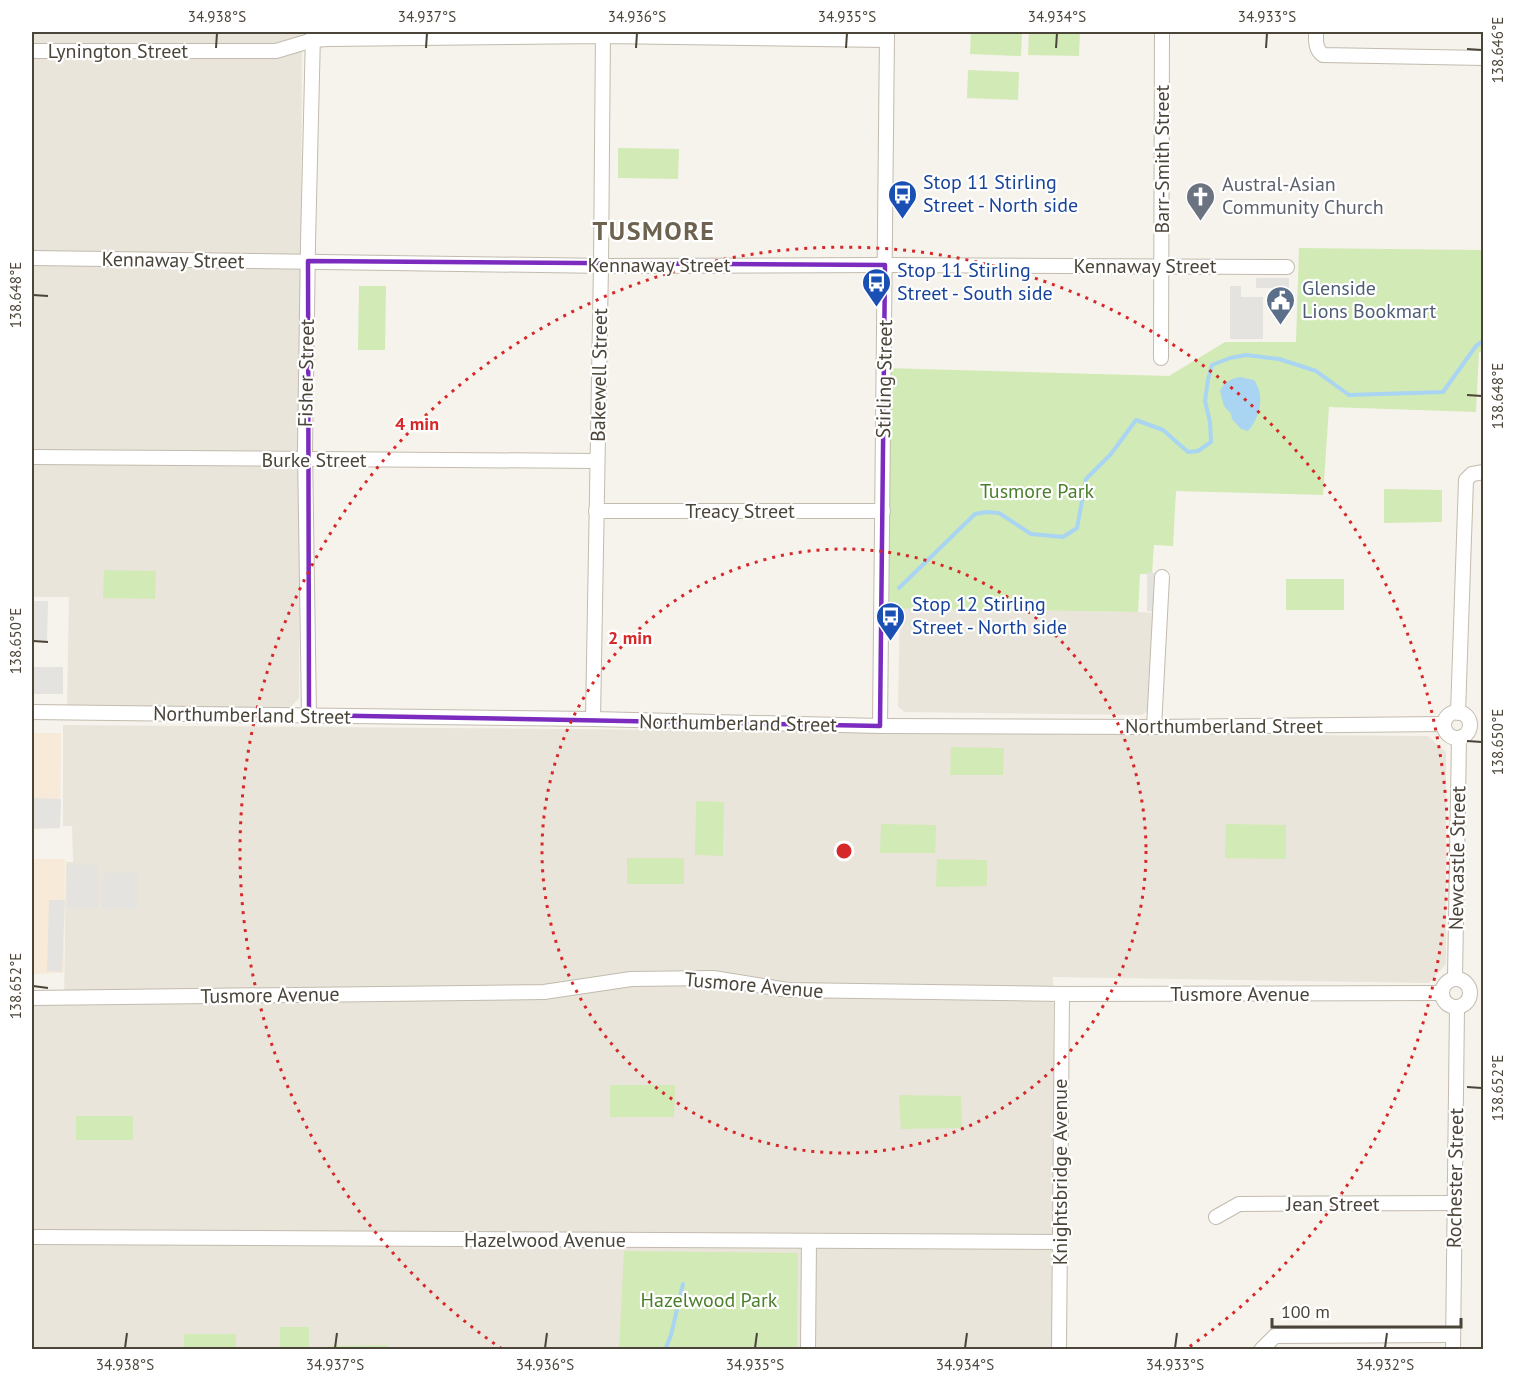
<svg xmlns="http://www.w3.org/2000/svg" width="1515" height="1381" font-family="'PT Sans',sans-serif">
<style>
.residential{fill:#eae5da}
.commercial{fill:#f7ead8}
.green{fill:#d2eab5}
.parking{fill:#e5e3e0}
.water{fill:#a9d4f2}
.lines{fill:none;stroke-linecap:round;stroke-linejoin:round}
.stream{stroke:#a9d4f2;stroke-width:4}
.street-casing{stroke:#c2bbae;stroke-width:16}
.street{stroke:#fff;stroke-width:14}
.marked{fill:none;stroke:#7b2cbf;stroke-width:4.5;stroke-linejoin:round}
.ticks{fill:none;stroke:#4b4439;stroke-width:2}
.ring{fill:none;stroke:#d62828;stroke-width:3;stroke-dasharray:3 6}
.labels{text-anchor:middle;dominant-baseline:central;stroke-width:4.5;stroke-linejoin:round;paint-order:stroke}
.street-label{font-size:20px;fill:#4b4439;stroke:#fff}
.transit-label{font-size:20px;fill:#164399;stroke:#fff;text-anchor:start}
.worship-label{font-size:20px;fill:#5b616d;stroke:#fff;text-anchor:start}
.service-label{font-size:20px;fill:#4e5e75;stroke:#fff;text-anchor:start}
.park-label{font-size:20px;fill:#4a7f2a;stroke:#fff}
.district-label{font-size:26px;font-weight:bold;letter-spacing:1.5px;fill:#6e6250;stroke:#fff}
.centre{fill:#d62828;stroke:#fff;stroke-width:3}
.ring-label{font-size:18px;text-anchor:middle;font-weight:bold;fill:#d62828;stroke:#fff;stroke-width:4.5;stroke-linejoin:round;paint-order:stroke}
.neatline{fill:none;stroke:#4b4439;stroke-width:2}
.ticks-label{font-size:15px;text-anchor:middle;fill:#4b4439}
</style>
<rect width="100%" height="100%" fill="#f6f3ec"/>
<g class="residential">
<path d="M32,32H302L299,698L289,709L67,705L69,597H32Z"/>
<path d="M900,608L1138,612L1155,613L1149,711L1141,715L904,712L898,706Z"/>
<path d="M63,725L1428,736L1446,752V964L1429,983L1053,977L1055,1145L1052,1349H32V1006L64,1004L66,862H73L72,826H63Z"/>
</g>
<g class="commercial">
<path d="M32,733H61L60,828L32,829Z"/>
<path d="M32,859H65L64,973L32,974Z"/>
</g>
<g class="green">
<path d="M971,32H1022L1021,56L970,54Z"/>
<path d="M1029,32H1080L1079,56L1028,55Z"/>
<path d="M968,70L1019,72L1018,100L967,98Z"/>
<path d="M618,148L679,149L678,179L618,178Z"/>
<path d="M1299,248L1483,250L1484,352H1479L1476,412L1329,407L1323,495L1176,491L1173,546L1154,545L1152,574H1140L1138,612L882,608L884,368L1169,376L1225,342H1296Z"/>
<path d="M359,286H386L385,350H358Z"/>
<path d="M1384,489L1442,490V522L1384,523Z"/>
<path d="M104,570L156,571L155,599L103,598Z"/>
<rect x="1286" y="579" width="58" height="31"/>
<path d="M951,747L1004,748L1003,775H950Z"/>
<path d="M696,801L724,802L723,856L695,855Z"/>
<path d="M881,824L936,825L935,853H880Z"/>
<path d="M1226,824L1286,825V859L1225,858Z"/>
<rect x="627" y="858" width="57" height="26"/>
<path d="M937,859L987,860V886L936,887Z"/>
<path d="M610,1085H675L674,1117H610Z"/>
<path d="M899,1095L961,1096L962,1128L901,1129Z"/>
<rect x="76" y="1116" width="57" height="24"/>
<path d="M624,1251L798,1253L797,1349H619Z"/>
<rect x="280" y="1327" width="29" height="22"/>
<rect x="184" y="1334" width="52" height="15"/>
<path d="M388,1345V1349H328V1346Z"/>
</g>
<g class="parking">
<rect x="1256" y="278" width="33" height="10"/>
<path d="M1230,286H1241V297H1263V339H1230Z"/>
<path d="M1147,572L1157,573L1156,612L1147,611Z"/>
<path d="M32,601H48L47,642H32Z"/>
<path d="M32,667H63V694H33L32,690Z"/>
<path d="M32,798L61,799L60,828L32,829Z"/>
<rect x="67" y="865" width="31" height="43"/>
<path d="M103,873H138L137,909L102,908Z"/>
<path d="M49,900H65L62,972L47,971Z"/>
</g>
<path class="water" d="M1240,377L1254,380C1265,396 1261,416 1248,431L1241,429L1232,419L1231,414L1224,406L1220,391C1224,382 1230,379 1240,377Z"/>
<g class="lines">
<g class="stream">
<path d="M899,588L975,514L986,512L999,513L1031,534L1063,537L1077,528L1086,479L1111,454L1136,420L1163,430L1188,452L1198,451L1211,442L1210,422L1205,401L1208,380L1212,365L1230,358L1246,355L1279,359L1316,371L1349,395L1443,392L1476,346L1484,340"/>
<path d="M665,1350L671,1335L683,1284"/>
</g>
<defs>
<g id="street">
<path d="M1316,32C1316,41 1315,49 1323,55L1484,58"/>
<path d="M32,51H276L313,40L328,39L603,36L887,40"/>
<path d="M32,258L607,266L885,265L1287,267"/>
<path d="M1161,358L1162,32"/>
<path d="M32,457L597,461"/>
<path d="M596,511H883"/>
<path d="M32,712L593,719L880,726L1154,727L1444,724"/>
<circle cx="1457" cy="725" r="13"/>
<path d="M1458,713L1466,480L1472,474L1484,472"/>
<path d="M309,715L305,450L308,243L313,34"/>
<path d="M593,719L601,266L603,32"/>
<path d="M880,726L887,32"/>
<path d="M1154,727L1162,577"/>
<path d="M1455,979L1459,738"/>
<circle cx="1456" cy="993" r="14"/>
<path d="M32,998L544,992L631,979L713,978L788,990L1062,994L1442,993"/>
<path d="M1216,1217L1239,1204L1454,1203"/>
<path d="M32,1237L1059,1242"/>
<path d="M808,1350L809,1241"/>
<path d="M1059,1350L1062,994"/>
<path d="M1261,1350L1275,1336L1453,1335"/>
<path d="M1453,1350L1457,1007"/>
</g>
</defs>
<use href="#street" class="street-casing"/>
<use href="#street" class="street"/>
</g>
<path class="marked" d="M308,261L885,265L880,726L309,715Z"/>
<path class="ticks" d="M216,48L217,33M426,48L427,33M636,48L637,33M846,48L847,33M1056,48L1057,33M1266,48L1267,33M1467,49L1482,50M33,295L48,296M1467,395L1482,396M33,641L48,642M1467,741L1482,742M33,986L48,988M1467,1087L1482,1088M125,1348L127,1333M335,1348L337,1333M545,1348L547,1333M755,1348L757,1333M965,1348L967,1333M1175,1348L1177,1333M1385,1348L1387,1333"/>
<g class="ring">
<circle cx="844" cy="851" r="302"/>
<path d="M502 1349A604 604 0 1 1 1186 1349"/>
</g>
<defs>
<symbol id="bus-pin" viewBox="-11 -11 22 30"><path d="M0 17L-7.5 6A9.5 9.5 0 1 1 7.5 6Z" fill="#1a4fb4" stroke="#fff"/><path d="M-5-6H5V4H4V6H2V4H-2V6H-4V4H-5ZM-3.5-4V0h7V-4ZM-3.5 1.2v1.5H-2V1.2ZM2 1.2v1.5H3.5V1.2Z" fill="#fff"/></symbol>
<symbol id="church-pin" viewBox="-11 -11 22 30"><path d="M0 17L-7.5 6A9.5 9.5 0 1 1 7.5 6Z" fill="#6b7280" stroke="#fff"/><path d="M-1.2-6h2.4v3.5h3.3v2.4h-3.3V6h-2.4V-.1h-3.3v-2.4h3.3Z" fill="#fff"/></symbol>
<symbol id="civic-pin" viewBox="-11 -11 22 30"><path d="M0 17L-7.5 6A9.5 9.5 0 1 1 7.5 6Z" fill="#5c6f8a" stroke="#fff"/><path d="M-.6-6.5H3V-4.5H.6V-3L4-1V1h2V6H-6V1h2V-1L-.6-3ZM-1.2 2.5V6h2.4V2.5Z" fill="#fff"/></symbol>
</defs>
<g fill-rule="evenodd">
<use href="#bus-pin" x="886" y="178" width="33" height="45"/>
<use href="#church-pin" x="1184" y="180" width="33" height="45"/>
<use href="#bus-pin" x="860" y="266" width="33" height="45"/>
<use href="#civic-pin" x="1264" y="284" width="33" height="45"/>
<use href="#bus-pin" x="874" y="600" width="33" height="45"/>
</g>
<g class="labels">
<g class="street-label">
<text x="118" y="51">Lynington Street</text>
<text transform="translate(1162 159) rotate(-90)">Barr-Smith Street</text>
<text transform="translate(173 260) rotate(1)">Kennaway Street</text>
<text x="659" y="265">Kennaway Street</text>
<text x="1145" y="266">Kennaway Street</text>
<text transform="translate(306 373) rotate(-89)">Fisher Street</text>
<text transform="translate(599 375) rotate(-89)">Bakewell Street</text>
<text transform="translate(884 379) rotate(-89)">Stirling Street</text>
<text x="314" y="460">Burke Street</text>
<text x="740" y="511">Treacy Street</text>
<text transform="translate(252 715) rotate(1)">Northumberland Street</text>
<text transform="translate(738 723) rotate(1)">Northumberland Street</text>
<text x="1224" y="726">Northumberland Street</text>
<text transform="translate(1457 858) rotate(-89)">Newcastle Street</text>
<text transform="translate(754 985) rotate(5)">Tusmore Avenue</text>
<text x="1240" y="994">Tusmore Avenue</text>
<text transform="translate(270 995) rotate(-1)">Tusmore Avenue</text>
<text transform="translate(1060 1172) rotate(-90)">Knightsbridge Avenue</text>
<text transform="translate(1455 1178) rotate(-89)">Rochester Street</text>
<text x="1333" y="1204">Jean Street</text>
<text x="545" y="1240">Hazelwood Avenue</text>
</g>
<g class="transit-label">
<text x="923" y="182">Stop 11 Stirling<tspan x="923" dy="23">Street - North side</tspan></text>
<text x="897" y="270">Stop 11 Stirling<tspan x="897" dy="23">Street - South side</tspan></text>
<text x="912" y="604">Stop 12 Stirling<tspan x="912" dy="23">Street - North side</tspan></text>
</g>
<g class="worship-label">
<text x="1222" y="184">Austral-Asian<tspan x="1222" dy="23">Community Church</tspan></text>
</g>
<g class="service-label">
<text x="1302" y="288">Glenside<tspan x="1302" dy="23">Lions Bookmart</tspan></text>
</g>
<g class="park-label">
<text x="1037" y="491">Tusmore Park</text>
<text x="709" y="1300">Hazelwood Park</text>
</g>
<g class="district-label">
<text x="654" y="230">TUSMORE</text>
</g>
</g>
<circle cx="844" cy="851" r="9" class="centre"/>
<g class="ring-label">
<text x="417" y="430">4 min</text>
<text x="630" y="644">2 min</text>
</g>
<rect width="1515" height="1381" fill="none" stroke="#ffffff" stroke-width="66"/>
<path d="M1272 1318v9h189v-9" fill="none" stroke="#4b4439" stroke-width="3"/>
<text x="1281" y="1318" font-size="18" fill="#4b4439" stroke="#ffffff" stroke-width="4.5" paint-order="stroke">100 m</text>
<rect x="33" y="33" width="1449" height="1315" class="neatline"/>
<g class="ticks-label">
<text x="217" y="22">34.938°S</text>
<text x="427" y="22">34.937°S</text>
<text x="637" y="22">34.936°S</text>
<text x="847" y="22">34.935°S</text>
<text x="1057" y="22">34.934°S</text>
<text x="1267" y="22">34.933°S</text>
<text transform="translate(1498 50) rotate(-90)" y="5">138.646°E</text>
<text transform="translate(16 295) rotate(-90)" y="5">138.648°E</text>
<text transform="translate(1498 396) rotate(-90)" y="5">138.648°E</text>
<text transform="translate(16 641) rotate(-90)" y="5">138.650°E</text>
<text transform="translate(1498 742) rotate(-90)" y="5">138.650°E</text>
<text transform="translate(16 986) rotate(-90)" y="5">138.652°E</text>
<text transform="translate(1498 1088) rotate(-90)" y="5">138.652°E</text>
<text x="125" y="1370">34.938°S</text>
<text x="335" y="1370">34.937°S</text>
<text x="545" y="1370">34.936°S</text>
<text x="755" y="1370">34.935°S</text>
<text x="965" y="1370">34.934°S</text>
<text x="1175" y="1370">34.933°S</text>
<text x="1385" y="1370">34.932°S</text>
</g>
</svg>
